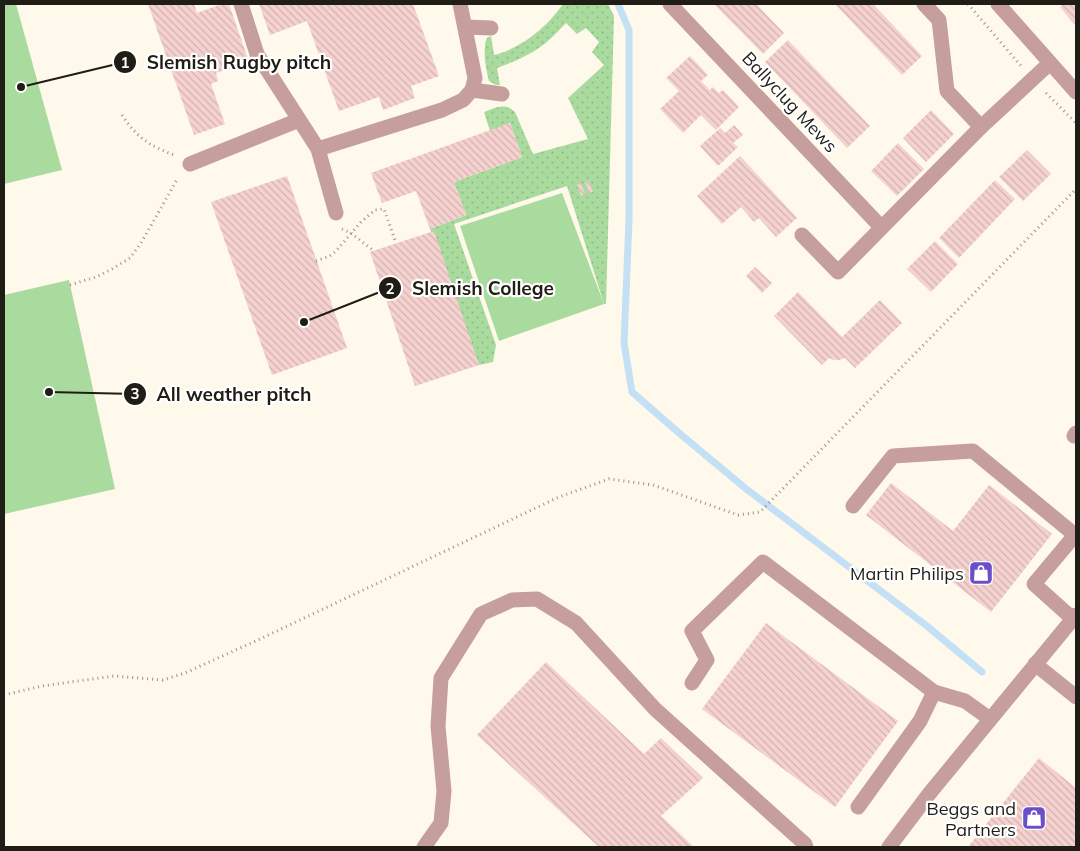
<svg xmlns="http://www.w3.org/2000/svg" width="1080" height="851" font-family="Mulish,sans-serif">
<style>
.grass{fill:url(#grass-dots)}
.garden{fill:#aadb9e}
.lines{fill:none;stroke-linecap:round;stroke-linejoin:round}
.stream{stroke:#c4e0f4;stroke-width:7}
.building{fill:url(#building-back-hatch)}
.path{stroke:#989489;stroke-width:3;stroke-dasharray:1 4;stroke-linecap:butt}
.minor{stroke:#c59e9d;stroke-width:15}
.labels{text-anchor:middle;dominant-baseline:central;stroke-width:4.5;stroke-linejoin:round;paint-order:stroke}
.street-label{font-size:18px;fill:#1f1d16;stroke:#fff}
.poi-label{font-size:18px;fill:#1f1d16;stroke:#fff;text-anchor:end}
.leader{fill:none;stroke:#1f1d16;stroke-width:2}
.callout-dot{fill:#1f1d16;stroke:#fff;stroke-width:2}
.mark-label{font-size:15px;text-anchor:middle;font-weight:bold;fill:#fff}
.callout-label{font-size:19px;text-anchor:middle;font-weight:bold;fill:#1f1d16;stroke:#fff;stroke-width:4.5;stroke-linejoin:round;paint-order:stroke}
</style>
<defs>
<pattern id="grass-dots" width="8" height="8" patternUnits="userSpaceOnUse" patternTransform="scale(1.25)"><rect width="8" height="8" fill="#aadb9e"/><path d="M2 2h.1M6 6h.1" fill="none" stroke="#92bc87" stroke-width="1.8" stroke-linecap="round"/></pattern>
<pattern id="building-back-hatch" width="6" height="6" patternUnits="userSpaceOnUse" patternTransform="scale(1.25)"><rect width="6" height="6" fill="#f5d1cf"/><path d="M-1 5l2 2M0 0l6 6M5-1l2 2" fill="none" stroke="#d2b3b1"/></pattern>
</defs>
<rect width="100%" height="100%" fill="#fef9ea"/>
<path class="grass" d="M563,4H608L614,16L606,304H604L567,186L454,224L496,345L493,362L479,365L430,229L466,215L454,182L522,157L510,123L490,131L484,112C496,108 504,102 515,112L533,154L588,139L568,98L604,65L592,52L599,42L586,28L577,34L566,23C560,29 555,35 549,40C535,53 516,61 497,68L500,85H496L489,81C486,70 482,48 487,38L491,36L494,55C522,48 547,27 563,4Z"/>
<g class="garden">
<path d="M4,4H16L62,170L4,184Z"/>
<path d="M562,193L604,304L499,341L460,226Z"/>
<path d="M69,280L115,489L4,514V295Z"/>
</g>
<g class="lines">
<path class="stream" d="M618,4L629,30V220L624,343L632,392L679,433L745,488L927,626L982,672"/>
</g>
<g class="building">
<path d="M148,4H194L197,13L222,4H229L249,62L216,73L218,81L211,84L225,124L194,135Z"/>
<path d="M259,4H413L439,76L411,86L415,98L383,110L379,97L339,111L307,21L270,35Z"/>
<path d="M714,4H756L784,33L763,54Z"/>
<path d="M835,4H873L922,56L902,75Z"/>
<path d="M1064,4H1076V22L1074,24L1060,7Z"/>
<path d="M788,40L870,126L847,148L765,62Z"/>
<path d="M690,56L708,75L701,81L710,90L713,87L719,93L723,90L739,107L716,130L701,115L683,133L660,109L679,91L666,78Z"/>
<path d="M931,110L954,134L926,162L903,138Z"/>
<path d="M510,123L522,157L454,182L466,215L430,229L416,191L382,203L371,173Z"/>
<path d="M734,125L743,135L733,143L738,147L718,166L700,146L720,128L725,133Z"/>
<path d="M898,143L924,169L897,196L871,171Z"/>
<path d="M1027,150L1051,174L1023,201L999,177Z"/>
<path d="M740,156L797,218L776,237L759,218L754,222L741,207L722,224L697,196Z"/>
<path d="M287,176L347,348L272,375L211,202Z"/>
<path d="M995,180L1015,199L959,258L939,238Z"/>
<path d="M589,181L593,192L589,193L585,182Z"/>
<path d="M581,183L585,194L581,196L577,185Z"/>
<path d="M434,231L479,365L415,386L370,252Z"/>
<path d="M935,241L958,264L931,292L907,269Z"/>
<path d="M755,267L772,283L762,293L746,276Z"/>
<path d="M798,292L842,337L880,300L902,323L855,368L845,358L839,360H834L829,358L822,365L774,316Z"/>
<path d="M891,483L953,531L989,485L1052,534L991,612L866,515Z"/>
<path d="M766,623L898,721L835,807L702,709Z"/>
<path d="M546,662L644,754L661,738L703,778L661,816L694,847H599L477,735Z"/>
<path d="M1039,758L1076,788V847H968Z"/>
</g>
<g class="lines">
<g class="path">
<path d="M968,4L1021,66"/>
<path d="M1046,93L1076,123"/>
<path d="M122,115C136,137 150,146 174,155"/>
<path d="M342,229L351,233L374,251"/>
<path d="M316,261L330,256L336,251L361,222L375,210L384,209L396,243"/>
<path d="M70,285L96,277L112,269L130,258L141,243L178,178"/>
<path d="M4,695L42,686L114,676L163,680L185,673L260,639L559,497L609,479L653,485L738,515L760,512L1076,189"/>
</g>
<g class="minor">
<path d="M241,4L257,54L318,149"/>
<path d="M670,4L881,227"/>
<path d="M924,4L939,20L947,91L981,127"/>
<path d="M998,4L1076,92"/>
<path d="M465,27L491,28"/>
<path d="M472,90L502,94"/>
<path d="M190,164L299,120"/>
<path d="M336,213L318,149L442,110L463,100L472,90L475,78L460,4"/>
<path d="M802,235L838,272L981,127L1050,63"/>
<path d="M1074,436L1076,433"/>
<path d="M853,506L893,456L973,451L1075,535L1034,584L1073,619"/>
<path d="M1035,664L1076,697"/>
<path d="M692,683L707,660L692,631L763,562L934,692L965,701L990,719"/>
<path d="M858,807L920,721L934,692"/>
<path d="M424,847L441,823L444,791L438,726L441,678L481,614L512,600L537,599L576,623L655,709L805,844L806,847"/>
<path d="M889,847L929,794L1076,615"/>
</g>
</g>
<defs>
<symbol id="shop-square" viewBox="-11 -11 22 22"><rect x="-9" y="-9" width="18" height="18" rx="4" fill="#6a4fc8" stroke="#fff"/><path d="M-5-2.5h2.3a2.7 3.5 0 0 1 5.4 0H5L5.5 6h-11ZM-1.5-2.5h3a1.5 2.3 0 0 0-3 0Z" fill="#fff"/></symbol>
</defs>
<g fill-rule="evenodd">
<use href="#shop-square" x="967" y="559" width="28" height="28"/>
<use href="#shop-square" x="1020" y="804" width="28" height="28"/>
</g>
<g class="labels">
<g class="street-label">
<text transform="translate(790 102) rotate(47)">Ballyclug Mews</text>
</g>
<g class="poi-label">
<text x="964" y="573">Martin Philips</text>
<text x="1016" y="808">Beggs and<tspan x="1016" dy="21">Partners</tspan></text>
</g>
</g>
<path class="leader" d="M21 87L125 62M304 322L390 288M49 392L135 394"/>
<g class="callout-dot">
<circle cx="21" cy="87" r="5"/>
<circle cx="304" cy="322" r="5"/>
<circle cx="49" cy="392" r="5"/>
<circle cx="125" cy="62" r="12"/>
<circle cx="390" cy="288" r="12"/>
<circle cx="135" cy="394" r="12"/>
</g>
<g class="mark-label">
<text x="125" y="68">1</text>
<text x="390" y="294">2</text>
<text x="135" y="399">3</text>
</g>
<g class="callout-label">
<text x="239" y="69">Slemish Rugby pitch</text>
<text x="483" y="295">Slemish College</text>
<text x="234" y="401">All weather pitch</text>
</g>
<rect width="1080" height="851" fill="none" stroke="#1f1d16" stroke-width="10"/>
</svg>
